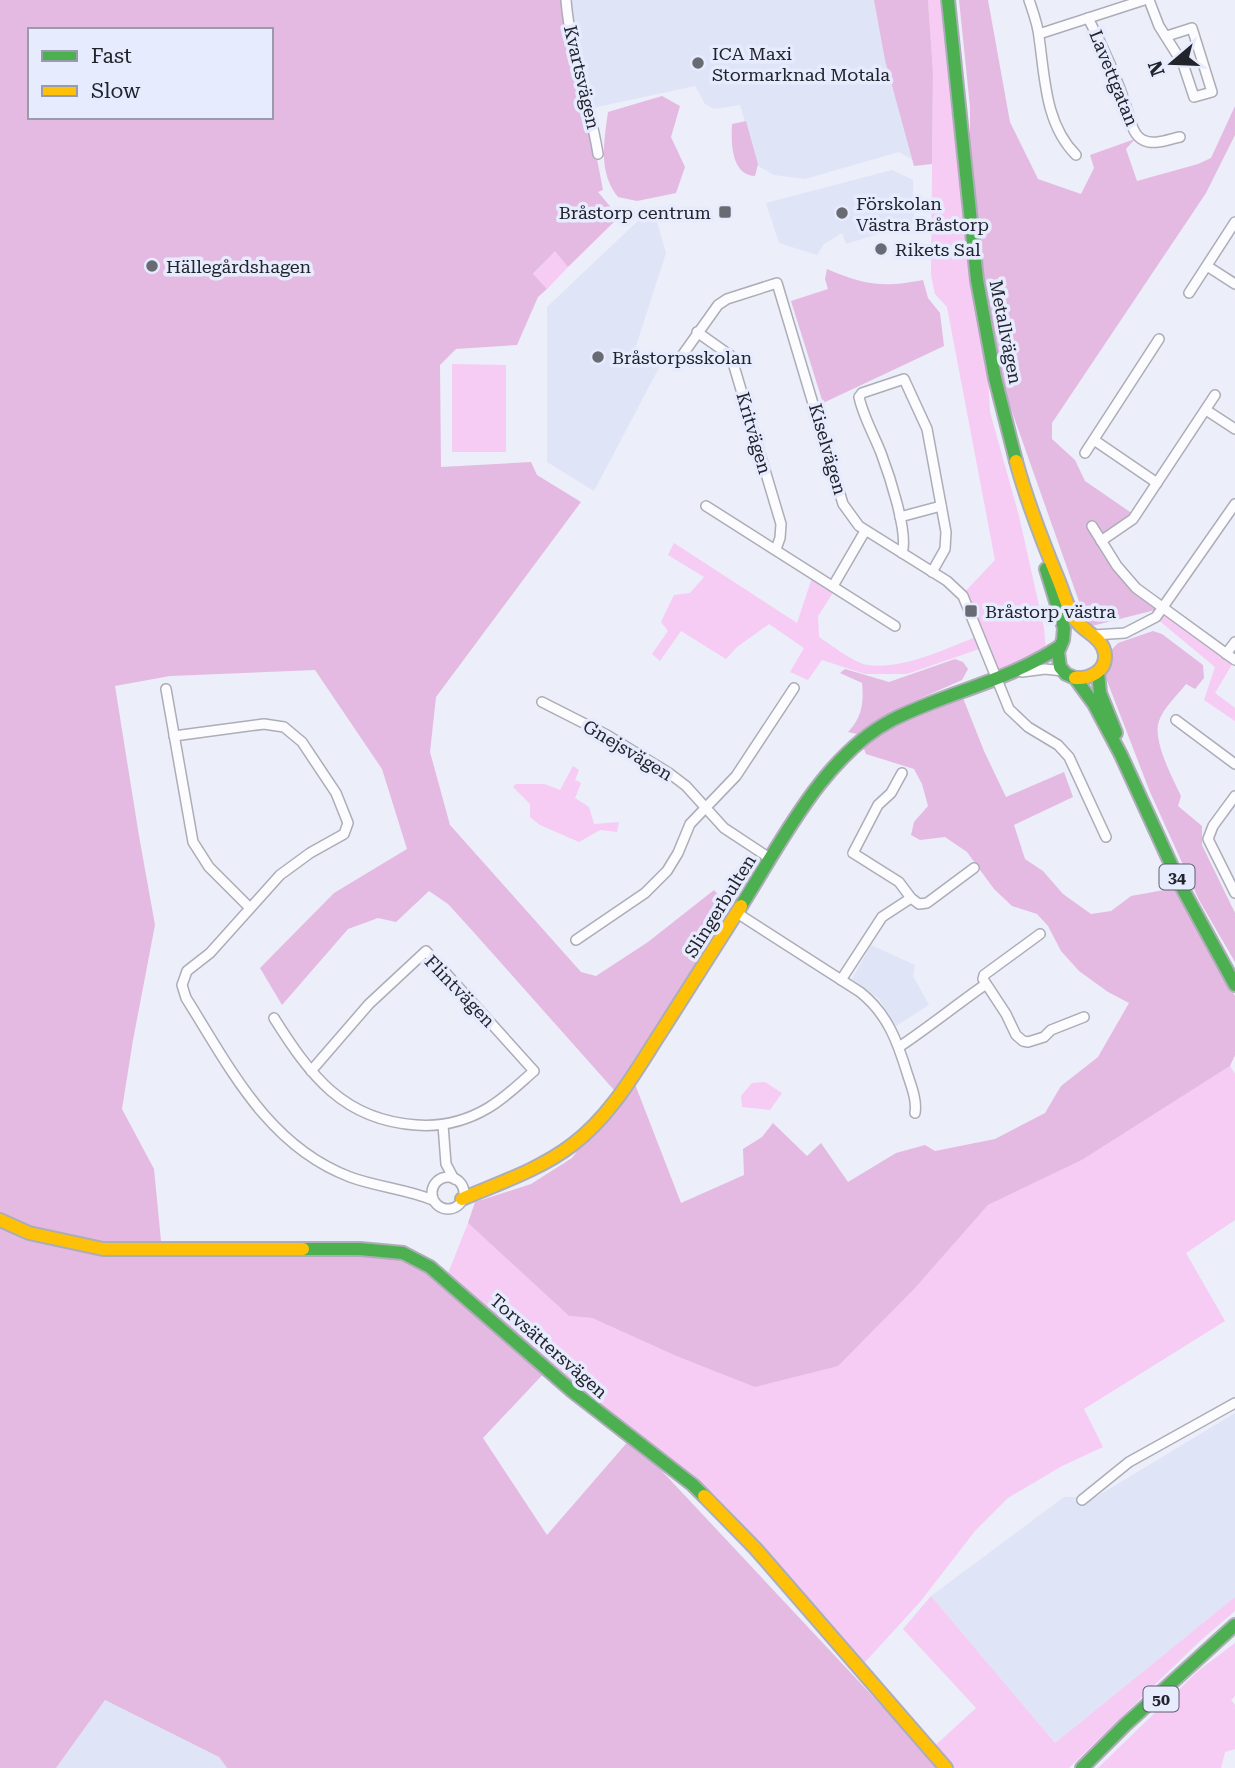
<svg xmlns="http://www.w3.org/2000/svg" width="1235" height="1768" font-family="'Roboto Serif',serif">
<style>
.built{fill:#e0e4f7}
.green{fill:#f6cbf4}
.forest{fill:#e4bae2;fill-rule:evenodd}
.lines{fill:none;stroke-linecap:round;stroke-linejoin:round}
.street-casing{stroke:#acadb6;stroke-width:12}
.fast-casing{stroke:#acadb6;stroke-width:16}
.slow-casing{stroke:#acadb6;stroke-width:16}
.street{stroke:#fcfcfe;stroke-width:9}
.fast{stroke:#4caf50;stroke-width:12}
.slow{stroke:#ffc107;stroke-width:12}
.poi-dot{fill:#696b74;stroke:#e7ebfe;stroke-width:2.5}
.labels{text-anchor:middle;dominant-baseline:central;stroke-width:7;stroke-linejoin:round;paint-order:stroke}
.shield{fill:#e7ebfe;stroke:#5d606b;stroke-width:2}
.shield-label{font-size:16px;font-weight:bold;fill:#22242c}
.poi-label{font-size:18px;fill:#22242c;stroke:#e7ebfe;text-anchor:start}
.street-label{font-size:18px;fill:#22242c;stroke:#e7ebfe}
</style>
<rect width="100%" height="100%" fill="#eceef9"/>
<g class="built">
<path d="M566,0H906L923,166L899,152L805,179L774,175L758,166L740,105L714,109L705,104L695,86L588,109Z"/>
<path d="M892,170L913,180L914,223L846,244L842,233L824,244L817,255L779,243L766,203Z"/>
<path d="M655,215L666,253L634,352L662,362L594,491L547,462V307L640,219Z"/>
<path d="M871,945L915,965L913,976L929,1005L896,1026L879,999L852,979Z"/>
<path d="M1235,1413V1597L1055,1743L931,1596L1064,1497H1096Z"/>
<path d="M105,1700L219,1757L227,1768H56Z"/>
</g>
<g class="green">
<path d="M928,0H940L951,107L986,338L990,412L1019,516L1044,628L1046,651L996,679L982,648L907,674H865L822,660L808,680L790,672L804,648L769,624L737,647L726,659L681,631L660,661L652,654L668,631L661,622L674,595L690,593L704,577L668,555L674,543L797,623L813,575L836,588L818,616L819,637C831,645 853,662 867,665C902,670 946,649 978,636L962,595L995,560L947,307L935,294L931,275L933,72Z"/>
<path d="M555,250L568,267L547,289L533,275Z"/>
<path d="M452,364L506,365V452H452Z"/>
<path d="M1163,608L1234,661L1215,693L1235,708V721L1204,700L1215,667L1156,618Z"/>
<path d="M573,766L579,770L575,780L581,783L575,798L589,807L594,824L619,822L617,832L600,830L579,842L540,825L530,817V804L513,787L516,784H544L560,790Z"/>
<path d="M1230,1066L1235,1074V1220L1186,1253L1225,1321L1084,1409L1103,1447L1062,1466L1008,1498L975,1531L920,1602L857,1671L835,1645L661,1461L445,1281L468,1223L569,1316L592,1318L674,1355L916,1287L988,1205L1082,1160Z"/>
<path d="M765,1082L782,1093L770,1110L742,1107L741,1096L752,1083Z"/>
<path d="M931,1596L1055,1743L1235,1597V1611L1200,1641L1069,1768H940L926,1754L976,1708L903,1629Z"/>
<path d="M1235,1643V1696L1231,1700L1235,1705V1749L1225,1752L1221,1768H1098L1198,1671Z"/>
</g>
<g class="forest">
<path d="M0,0H566L603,190L598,192L619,217L568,267L555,251L533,274L547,289L538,297L517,345L456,349L440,365L441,467L531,462L537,475L581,502L436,697L430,752L450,825L581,972L596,976L648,942L714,890L733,910L614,1090L469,927L448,904L429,891L396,922L378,918L348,929L282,1005L260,968L334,893L407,849L382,769L315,670L170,676L115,686L139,836L155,925L133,1040L122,1109L154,1169L162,1251L408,1255L548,1369L483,1438L547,1535L631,1438L940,1768H227L219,1757L105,1700L56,1768H0ZM30,30H271V117H30Z"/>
<path d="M874,0H928L933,72L932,164L914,166L885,60Z"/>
<path d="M959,0H988L1010,122L1038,179L1081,194L1094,168L1090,155L1135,139L1126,149L1137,181L1198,164L1211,158L1235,106V135L1206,193L1052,423V439L1075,460L1085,481L1133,514L1101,539L1105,552L1163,608L1088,627L986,338L970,241V107Z"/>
<path d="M662,96L680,106L671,137L685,167L676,193L637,201L618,197C598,172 604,142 608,112Z"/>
<path d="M746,121L758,164L755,176C731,175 731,143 732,124Z"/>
<path d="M827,269C865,285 882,288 923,280L928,298L940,313L944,346L823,403L791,301L828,289L825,279Z"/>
<path d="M1153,631L1162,634L1203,665L1204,678L1195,689L1186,684C1178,695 1163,708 1159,721C1152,740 1173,779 1181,796L1178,806L1202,826V845L1235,913V962L1199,900L1150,792L1104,673L1105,657L1118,643Z"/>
<path d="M955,659L963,662L968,669L962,680L901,707L857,734L848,732C862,718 864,702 862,683L840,673L845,669L889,682Z"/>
<path d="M963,698L984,751L1006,797L1064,772L1073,797L1014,825L1025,859L1043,871L1063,894L1091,914L1111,911L1131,896L1175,888L1235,996V1055L1230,1066L1082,1160L988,1205L916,1287L838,1366L755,1387L674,1355L592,1318L569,1316L468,1223L475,1202L531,1184L572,1158L633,1079L681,1203L744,1175L743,1149L762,1137L773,1123L807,1156L821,1143L848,1182L896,1153L925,1145L935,1151L995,1139L1045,1113L1061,1086L1098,1057L1129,1003L1108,992L1079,971L1061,951L1048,926L1037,914L1012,906L994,889L967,852L945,837L920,840L911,835L914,822L928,806L922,784L914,769L866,754L862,744L889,729Z"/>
</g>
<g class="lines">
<defs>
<g id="street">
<path d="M566,0C570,52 590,103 598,154"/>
<path d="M1029,0C1033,12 1038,25 1039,37C1045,78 1045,124 1076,155"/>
<path d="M1149,0L1159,26L1183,64L1194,97L1212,92L1192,28L1167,36"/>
<path d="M1088,18C1104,48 1118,80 1128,112C1131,122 1133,135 1143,140C1154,146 1169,139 1180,137"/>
<path d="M1039,34L1144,0"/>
<path d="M1207,266L1235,284"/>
<path d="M1189,293L1235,222"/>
<path d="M697,332L731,356L781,524L780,538L776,549"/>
<path d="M681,357L718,305L727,299L777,283L843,504L859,526L947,581L963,596L1009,709L1028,727L1058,745L1069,757L1106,837"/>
<path d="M1206,410L1235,429"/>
<path d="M1094,440L1157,483"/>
<path d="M1085,453L1159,339"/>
<path d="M706,506L895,626"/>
<path d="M900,517L941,506"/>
<path d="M1092,526L1117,566L1136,588L1235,660"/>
<path d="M1101,541L1133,519L1215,395"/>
<path d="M902,553C909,534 889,474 881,453C874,435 863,416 859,397L862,393L904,379L927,429L946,532L945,549L932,572"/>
<path d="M833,586L865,531"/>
<path d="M1094,635L1125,633L1156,617L1235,504"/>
<path d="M1226,654L1235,642"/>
<path d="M1022,672L1045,669L1063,671"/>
<path d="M166,689L193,842L209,867L249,907"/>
<path d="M542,702L607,735L669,773L686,786L724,828L771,859"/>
<path d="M1176,720L1235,764"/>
<path d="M174,736L264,724L284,727L302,742L336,793L348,823L344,834L310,853L280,875L210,953L187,971L182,985L186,998C230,1068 268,1146 350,1177C377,1187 406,1189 433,1200"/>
<path d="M902,773L891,793L878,805L853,853L899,882L911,898L919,904L927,903L974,868"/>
<path d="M1235,796L1213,826L1208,839L1235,893"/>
<path d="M737,913L860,992C888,1014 898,1043 908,1076C912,1088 917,1101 915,1113"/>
<path d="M1040,934L984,975L983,979L1006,1014L1016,1035L1023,1041L1028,1042L1044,1037L1051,1030L1084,1017"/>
<path d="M576,940L645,893L667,871L678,853L690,824L736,776L794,688"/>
<path d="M841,980L882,917L911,898"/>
<path d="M274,1018C310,1075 343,1120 416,1125C441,1127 466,1121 488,1108C505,1098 519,1084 534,1071L426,951L369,1004L311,1071"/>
<path d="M899,1047C929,1027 956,1005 986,984"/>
<path d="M443,1125L446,1164L454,1179"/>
<circle cx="448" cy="1193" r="16"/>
<path d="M1082,1500L1129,1462L1235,1403"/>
</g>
<g id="fast">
<path d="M948,0L977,280L995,378L1016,461"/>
<path d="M1046,569L1064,628L1063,640L1058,652L1060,667L1066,674L1075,678L1094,704L1121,755L1180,884L1235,985"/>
<path d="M1098,672L1100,693L1116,733"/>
<path d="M741,906C781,843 823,756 892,720C947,692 1006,682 1059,647"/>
<path d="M303,1249H360L403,1253L430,1267L572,1391L693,1485L704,1496"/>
<path d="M1082,1768L1125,1725L1235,1625"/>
</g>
<g id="slow">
<path d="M1016,461C1027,502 1042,540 1058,579C1063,591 1066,603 1072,614C1080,632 1104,636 1105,655C1106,672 1089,679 1075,678"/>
<path d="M462,1199C499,1183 539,1170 572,1145C611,1116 635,1072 661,1032C688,990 714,948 741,906"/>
<path d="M0,1220L29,1233L103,1249H303"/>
<path d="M704,1496L755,1548L946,1768"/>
</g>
</defs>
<use href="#street" class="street-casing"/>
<use href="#fast" class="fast-casing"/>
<use href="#slow" class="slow-casing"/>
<use href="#street" class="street"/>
<use href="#fast" class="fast"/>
<use href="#slow" class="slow"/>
</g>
<g class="poi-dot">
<circle cx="698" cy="63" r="7"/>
<rect x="718" y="205" width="14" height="14" rx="3.5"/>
<circle cx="842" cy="213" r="7"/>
<circle cx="881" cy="249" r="7"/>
<circle cx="152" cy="266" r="7"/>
<circle cx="598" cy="357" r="7"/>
<rect x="964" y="604" width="14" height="14" rx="3.5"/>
</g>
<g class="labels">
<g class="shield">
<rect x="1159.5" y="864.5" width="35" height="25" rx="5"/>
<rect x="1143.5" y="1686.5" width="35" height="25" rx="5"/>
</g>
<g class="shield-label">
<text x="1177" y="877">34</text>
<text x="1161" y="1699">50</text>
</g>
<g class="poi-label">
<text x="712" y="53">ICA Maxi<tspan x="712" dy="21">Stormarknad Motala</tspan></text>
<text x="856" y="203">Förskolan<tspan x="856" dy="21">Västra Bråstorp</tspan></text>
<text x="711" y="212" text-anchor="end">Bråstorp centrum</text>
<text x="895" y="249">Rikets Sal</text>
<text x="166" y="266">Hällegårdshagen</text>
<text x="612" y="357">Bråstorpsskolan</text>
<text x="985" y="611">Bråstorp västra</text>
</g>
<g class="street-label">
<text transform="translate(582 77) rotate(77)">Kvartsvägen</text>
<text transform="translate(1114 78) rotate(68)">Lavettgatan</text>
<text transform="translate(1006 332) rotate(79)">Metallvägen</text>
<text transform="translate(754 433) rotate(74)">Kritvägen</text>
<text transform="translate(828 449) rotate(74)">Kiselvägen</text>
<text transform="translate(628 750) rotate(31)">Gnejsvägen</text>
<text transform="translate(720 906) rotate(-58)">Slingerbulten</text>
<text transform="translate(460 991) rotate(46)">Flintvägen</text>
<text transform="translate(549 1346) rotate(41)">Torvsättersvägen</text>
</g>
</g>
<rect x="28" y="28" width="245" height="91" fill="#e7ebfe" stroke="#989baa" stroke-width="2"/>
<rect x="42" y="51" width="35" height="10" fill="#4caf50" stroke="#989baa" stroke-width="2"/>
<text x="91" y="63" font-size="21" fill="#22242c">Fast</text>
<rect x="42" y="86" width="35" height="10" fill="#ffc107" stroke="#989baa" stroke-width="2"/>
<text x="91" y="98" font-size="21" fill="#22242c">Slow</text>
<g transform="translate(1172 63) rotate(251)" stroke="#e7ebfe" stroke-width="5" paint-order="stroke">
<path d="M0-5L12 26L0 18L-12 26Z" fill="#22242c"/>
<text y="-10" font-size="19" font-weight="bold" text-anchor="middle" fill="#22242c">N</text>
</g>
</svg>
